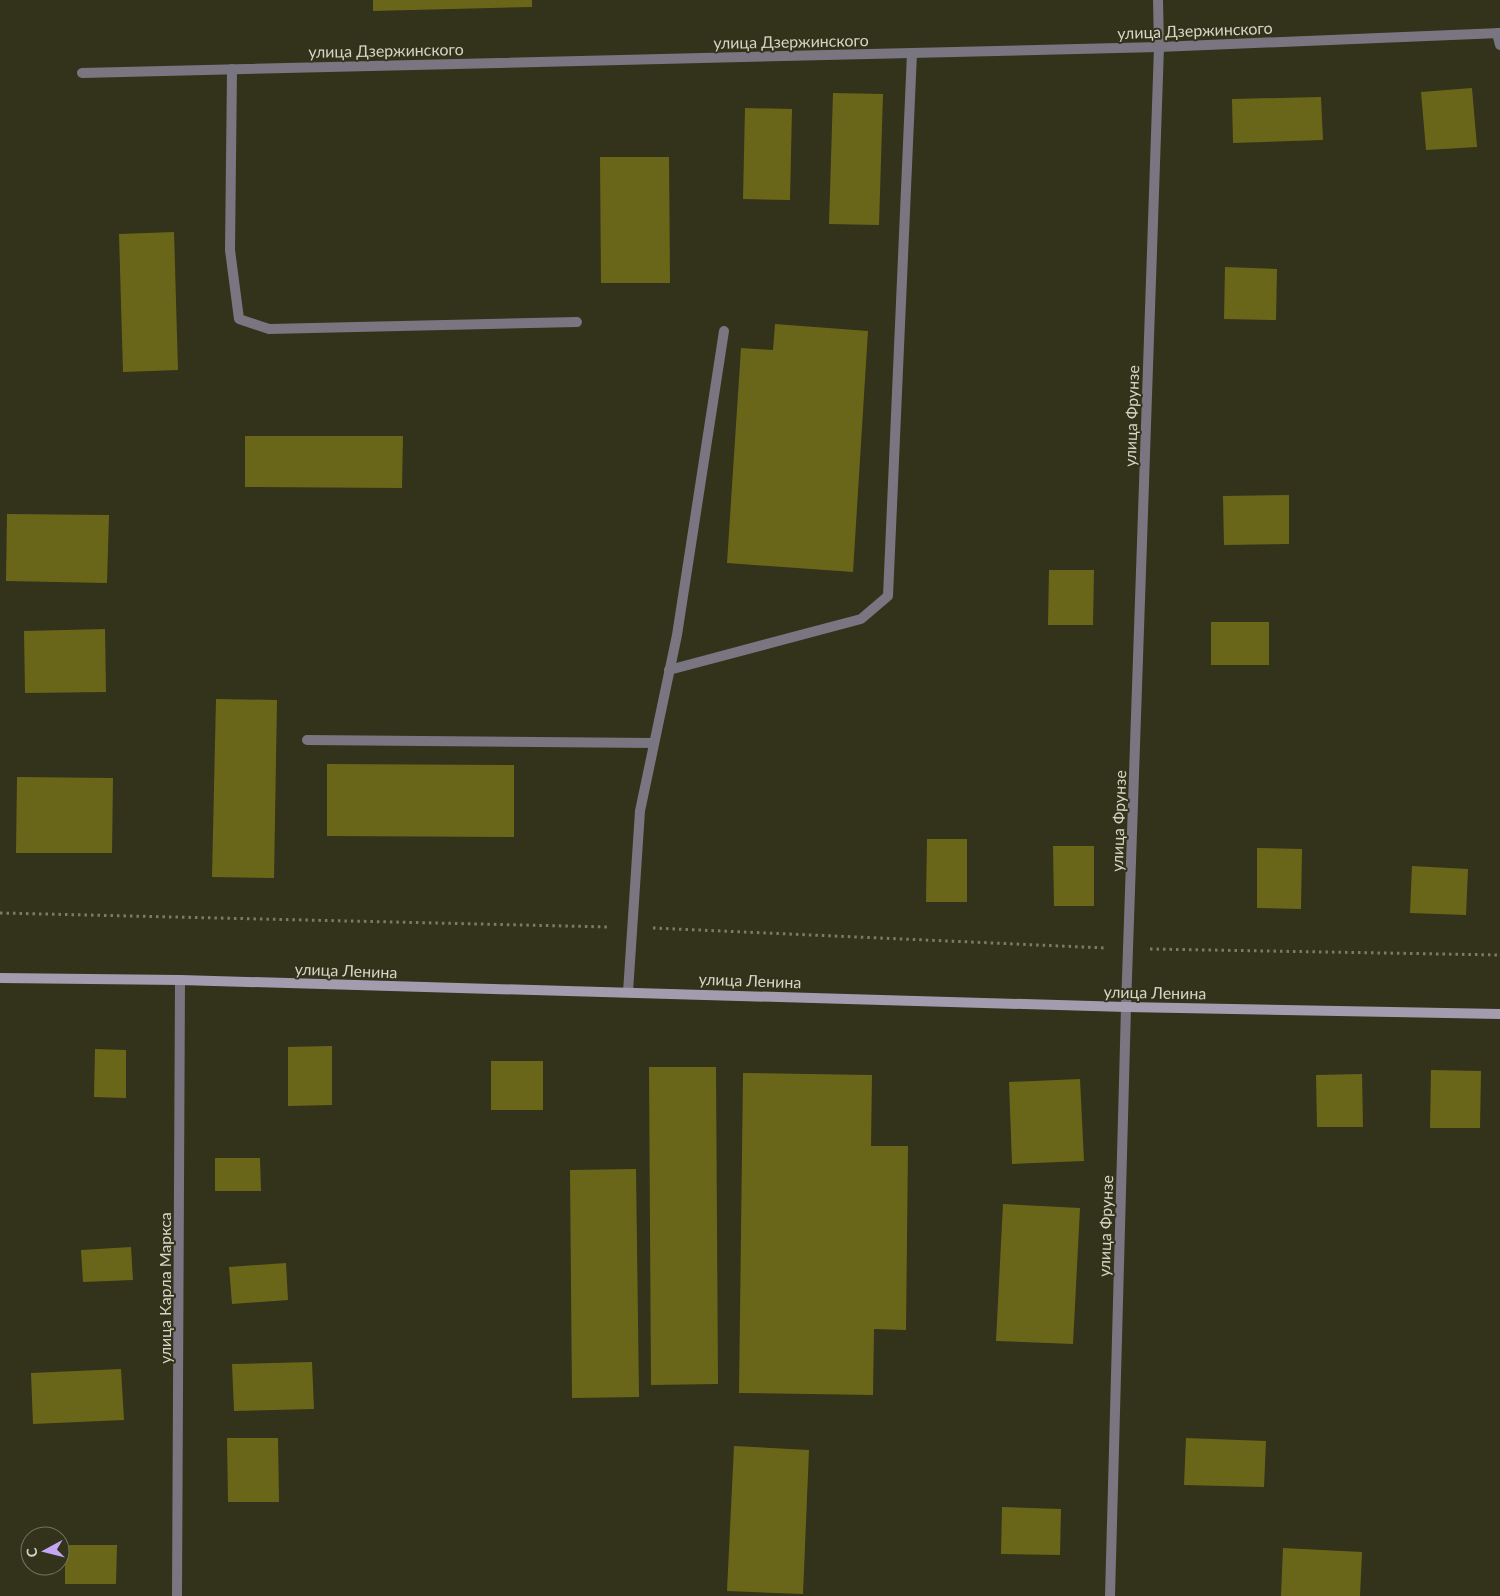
<svg xmlns="http://www.w3.org/2000/svg" width="1500" height="1596" font-family="Lato,sans-serif">
<style>
.building{fill:#6a6619}
.lines{fill:none;stroke-linecap:round;stroke-linejoin:round}
.path{stroke:#7c7b67;stroke-width:3;stroke-dasharray:2.5 4;stroke-linecap:butt}
.lane{stroke:#797581;stroke-width:10}
.street{stroke:#797581;stroke-width:10}
.secondary{stroke:#a29cae;stroke-width:10}
.labels{text-anchor:middle;dominant-baseline:central;stroke-width:4;stroke-linejoin:round;paint-order:stroke}
.street-label{font-size:16px;fill:#d5d5c6;stroke:#33321a}
</style>
<rect width="100%" height="100%" fill="#33321a"/>
<g class="building">
<path d="M373,0H532V7L373,11Z"/>
<path d="M1472,88L1477,147L1426,150L1421,92Z"/>
<path d="M833,93L883,94L879,225L829,224Z"/>
<path d="M1321,97L1323,140L1233,143L1232,99Z"/>
<path d="M745,108L792,109L790,200L743,199Z"/>
<path d="M600,157H669L670,283H601Z"/>
<path d="M174,232L178,370L123,372L119,234Z"/>
<path d="M1225,267L1277,269L1276,320L1224,319Z"/>
<path d="M775,324L868,331L853,572L727,563L741,348L773,350Z"/>
<path d="M245,436H403L402,488L245,487Z"/>
<path d="M1289,495V544L1224,545L1223,496Z"/>
<path d="M7,514L109,515L107,583L6,581Z"/>
<path d="M1049,570H1094L1093,625H1048Z"/>
<rect x="1211" y="622" width="58" height="43"/>
<path d="M105,629L106,692L25,693L24,631Z"/>
<path d="M216,699L277,700L274,878L212,877Z"/>
<path d="M327,764L514,765V837L327,836Z"/>
<path d="M17,777L113,778L112,853H16Z"/>
<path d="M927,839H967V902H926Z"/>
<path d="M1053,846H1094V906H1054Z"/>
<path d="M1257,848L1302,849L1301,909L1257,908Z"/>
<path d="M1412,866L1468,869L1466,915L1410,913Z"/>
<path d="M332,1046V1105L288,1106V1047Z"/>
<path d="M95,1049L126,1050V1098L94,1097Z"/>
<rect x="491" y="1061" width="52" height="49"/>
<path d="M649,1067H716L718,1384L651,1385Z"/>
<path d="M1431,1070L1481,1071L1480,1128H1430Z"/>
<path d="M743,1073L872,1075L871,1146H908L906,1330L874,1329L873,1395L739,1393Z"/>
<path d="M1362,1074L1363,1127H1317L1316,1075Z"/>
<path d="M1080,1079L1084,1161L1012,1164L1009,1082Z"/>
<path d="M215,1158H260L261,1191H215Z"/>
<path d="M636,1169L639,1397L572,1398L570,1170Z"/>
<path d="M1003,1204L1080,1208L1073,1344L996,1341Z"/>
<path d="M131,1247L133,1280L83,1282L81,1250Z"/>
<path d="M286,1263L288,1300L232,1304L229,1267Z"/>
<path d="M312,1362L314,1409L234,1411L232,1364Z"/>
<path d="M121,1369L124,1420L33,1424L31,1373Z"/>
<path d="M227,1438H278L279,1502H228Z"/>
<path d="M1186,1438L1266,1441L1264,1487L1184,1485Z"/>
<path d="M734,1446L809,1450L803,1594L727,1591Z"/>
<path d="M1002,1507L1061,1509L1060,1555L1001,1554Z"/>
<path d="M65,1545H117L116,1584H65Z"/>
<path d="M1283,1548L1362,1552L1360,1596H1281Z"/>
</g>
<g class="lines">
<g class="path">
<path d="M0,913L609,927"/>
<path d="M653,928L1106,948"/>
<path d="M1150,949L1500,955"/>
</g>
<g class="lane">
<path d="M1158,0L1159,47"/>
<path d="M1497,33L1500,45"/>
<path d="M232,69L230,250L239,319L269,329L577,322"/>
<path d="M669,670L861,619L888,596L912,53"/>
<path d="M307,740L654,743"/>
<path d="M628,992L640,811L677,635L724,331"/>
</g>
<g class="street">
<path d="M82,73L1159,47L1500,33"/>
<path d="M177,1596L180,980"/>
<path d="M1110,1596L1126,1007L1159,47"/>
</g>
<path class="secondary" d="M0,978L180,980L1126,1007L1500,1014"/>
</g>
<g class="labels">
<g class="street-label">
<text transform="translate(1195 30) rotate(-2)">улица Дзержинского</text>
<text transform="translate(791 41) rotate(-1)">улица Дзержинского</text>
<text transform="translate(386 50) rotate(-1)">улица Дзержинского</text>
<text transform="translate(1131 416) rotate(-88)">улица Фрунзе</text>
<text transform="translate(1118 821) rotate(-88)">улица Фрунзе</text>
<text transform="translate(346 970) rotate(2)">улица Ленина</text>
<text transform="translate(750 980) rotate(2)">улица Ленина</text>
<text transform="translate(1155 992) rotate(1)">улица Ленина</text>
<text transform="translate(1105 1226) rotate(-88)">улица Фрунзе</text>
<text transform="translate(164 1288) rotate(-90)">улица Карла Маркса</text>
</g>
</g>
<g transform="translate(45 1551) rotate(263)"><circle r="24" fill="#33321a" stroke="#74735f"/>
<path d="M0-4L9 19L0 12L-9 19Z" fill="#c3a7f2"/>
<text y="-8" font-size="14" font-weight="bold" text-anchor="middle" fill="#d5d5c6">С</text>
</g>
</svg>
